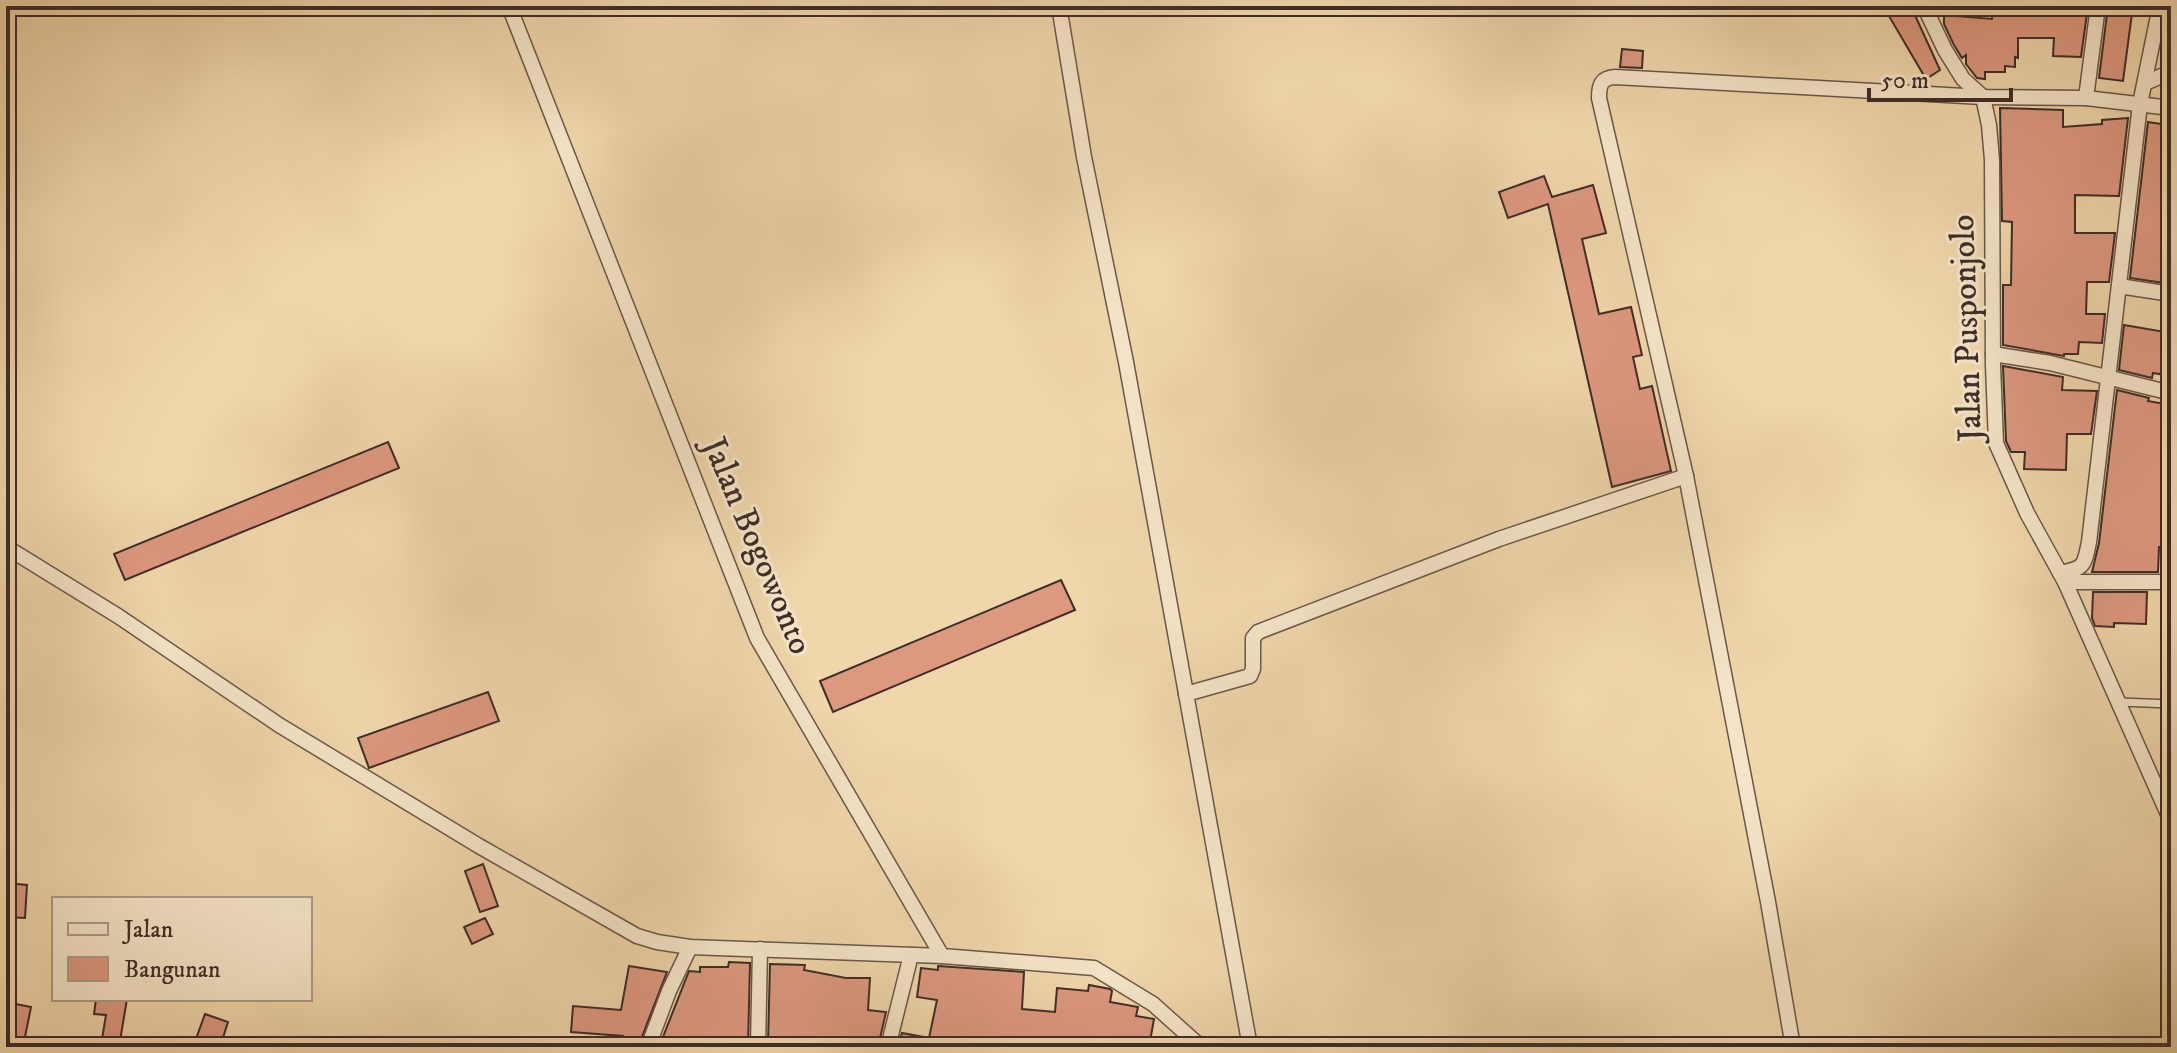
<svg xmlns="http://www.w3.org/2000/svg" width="2177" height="1053" font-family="'IM FELL DW Pica',serif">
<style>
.building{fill:#dd9880;stroke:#3e2d28;stroke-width:2}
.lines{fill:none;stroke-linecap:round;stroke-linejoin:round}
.service-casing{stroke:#6a5749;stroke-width:10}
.minor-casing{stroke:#6a5749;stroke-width:17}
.service{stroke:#f5e4c8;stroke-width:7}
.minor{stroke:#f5e4c8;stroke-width:14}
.labels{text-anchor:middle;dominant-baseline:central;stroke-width:6;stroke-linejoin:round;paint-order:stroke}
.street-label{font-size:34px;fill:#3e2d28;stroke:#f5e4c8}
</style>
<rect width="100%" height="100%" fill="#f0d6ab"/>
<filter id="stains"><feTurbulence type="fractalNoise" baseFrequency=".0025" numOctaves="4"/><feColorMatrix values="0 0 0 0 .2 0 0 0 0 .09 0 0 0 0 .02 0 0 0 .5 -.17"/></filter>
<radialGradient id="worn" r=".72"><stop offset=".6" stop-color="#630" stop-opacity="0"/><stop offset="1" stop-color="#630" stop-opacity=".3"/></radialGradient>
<g class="building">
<path d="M1993,6H2088L2081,57L2053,56L2054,38H2018V58L2015,57V67L2005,66V72H1985V79L1977,78L1966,64V55L1962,58L1954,45L1944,24V15L1992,19Z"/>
<path d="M2108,6H2133L2123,81L2099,78Z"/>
<path d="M1886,11L1914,13L1940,70L1926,79Z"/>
<path d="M1622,49L1643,51L1642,68L1620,67Z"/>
<path d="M2000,108L2063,110V127L2102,124V120L2128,118L2119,196L2075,195V233H2115L2109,282H2087L2086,314H2105L2102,343L2079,342L2078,354H2064V356L2003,345V285H2011L2012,222L2002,221Z"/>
<path d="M2148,122L2168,125L2161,169L2171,170V284L2130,278Z"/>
<path d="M1544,176L1552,197L1593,185L1606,233L1582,239L1599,314L1631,307L1642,355L1633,357L1640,389L1652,386L1671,471L1612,487L1548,204L1508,218L1499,192Z"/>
<path d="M2124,325L2171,333V376L2153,373L2152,378L2119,370Z"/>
<path d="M2003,366L2063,377L2062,390L2097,391L2091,434H2067L2066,470L2024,469L2025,452H2011L2006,441Z"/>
<path d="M2117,390L2149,398L2148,401L2165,404L2164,409H2171V547H2159L2158,572H2092L2099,543Z"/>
<path d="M388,442L399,468L125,580L114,554Z"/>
<path d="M1061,580L1075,610L833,712L820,681Z"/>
<path d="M2093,592H2147L2146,624L2114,623V627L2095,626L2092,618Z"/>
<path d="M488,692L499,721L369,768L358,738Z"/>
<path d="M483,864L498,906L480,912L465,871Z"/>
<path d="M6,883L27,885L25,918L6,917Z"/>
<path d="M485,918L493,934L472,944L464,927Z"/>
<path d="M729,962L750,963L748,1047H659L689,971L700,972V967H728Z"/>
<path d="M770,964L805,965L804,970L846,978H870L868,1010L886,1012L878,1047L768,1045Z"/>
<path d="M629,966L667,972L638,1047H622L623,1036L571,1032L573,1006L621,1010Z"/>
<path d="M938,966L1024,972L1022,1009L1055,1012L1057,988L1088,991L1089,985L1110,989L1112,991L1110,1002L1138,1007L1136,1016L1154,1019L1149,1047H898L902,1033L929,1038L937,1000L917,997L921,968L938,970Z"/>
<path d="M96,999H127L119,1047L101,1045L106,1015L94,1014Z"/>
<path d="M6,1002L31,1007L23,1047H6L9,1029H6Z"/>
<path d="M205,1014L228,1022L220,1047H193Z"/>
</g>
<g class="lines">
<defs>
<path id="service" d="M2119,702L2171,704"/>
<g id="minor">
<path d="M509,6L757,638L942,956L1094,968L1153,1004L1201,1047"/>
<path d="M1059,6L1084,157L1126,362L1250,1047"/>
<path d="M1924,6L1945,50L1963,79L1983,97L1989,125L1992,160L1993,365L1996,443L2027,513L2065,582L2171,821"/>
<path d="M2145,83L2171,72"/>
<path d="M2086,98L2098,6"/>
<path d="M2119,286L2171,294"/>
<path d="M1993,354L2050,363L2171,393"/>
<path d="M6,547L118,616L279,725L479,846L637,936L657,942L690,947L942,956"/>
<path d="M2060,573C2085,568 2084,566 2089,542L2140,104L2160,6"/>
<path d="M2065,582H2171"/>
<path d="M1186,694L1250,676L1253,669V638L1258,632L1499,539L1686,476"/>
<path d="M648,1047L669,991L690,947"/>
<path d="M758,1047L760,949"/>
<path d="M888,1047L911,955"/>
<path d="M1793,1047L1768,902L1686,476L1599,98C1599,85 1601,78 1615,77L1983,97L2086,98L2171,108"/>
</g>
</defs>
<use href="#service" class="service-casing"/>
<use href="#minor" class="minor-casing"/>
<use href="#service" class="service"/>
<use href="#minor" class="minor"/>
</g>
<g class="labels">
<g class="street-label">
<text transform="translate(1967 328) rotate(-92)">Jalan Pusponjolo</text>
<text transform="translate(757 546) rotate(67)">Jalan Bogowonto</text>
</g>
</g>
<rect width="2177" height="1053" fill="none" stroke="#f0d6ab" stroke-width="32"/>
<rect x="8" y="8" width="2161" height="1037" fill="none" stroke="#3e2d28" stroke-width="4"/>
<rect x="16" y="16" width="2145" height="1021" fill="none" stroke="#3e2d28" stroke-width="2"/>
<rect x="52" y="897" width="260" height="104" fill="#f5e4c8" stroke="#ac9b88" stroke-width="2"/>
<rect x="68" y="923" width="40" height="12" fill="#f5e4c8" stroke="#ac9b88" stroke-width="2"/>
<text x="124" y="937" font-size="24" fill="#3e2d28">Jalan</text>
<rect x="68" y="957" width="40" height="24" fill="#dd9880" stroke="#ac9b88" stroke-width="2"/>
<text x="124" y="977" font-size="24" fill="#3e2d28">Bangunan</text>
<path d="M1869 88v12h142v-12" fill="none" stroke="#3e2d28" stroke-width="4"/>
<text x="1881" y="88" font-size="24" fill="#3e2d28" stroke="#f5e4c8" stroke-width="6" paint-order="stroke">50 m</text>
<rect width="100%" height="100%" filter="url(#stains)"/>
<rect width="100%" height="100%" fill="url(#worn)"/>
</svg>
